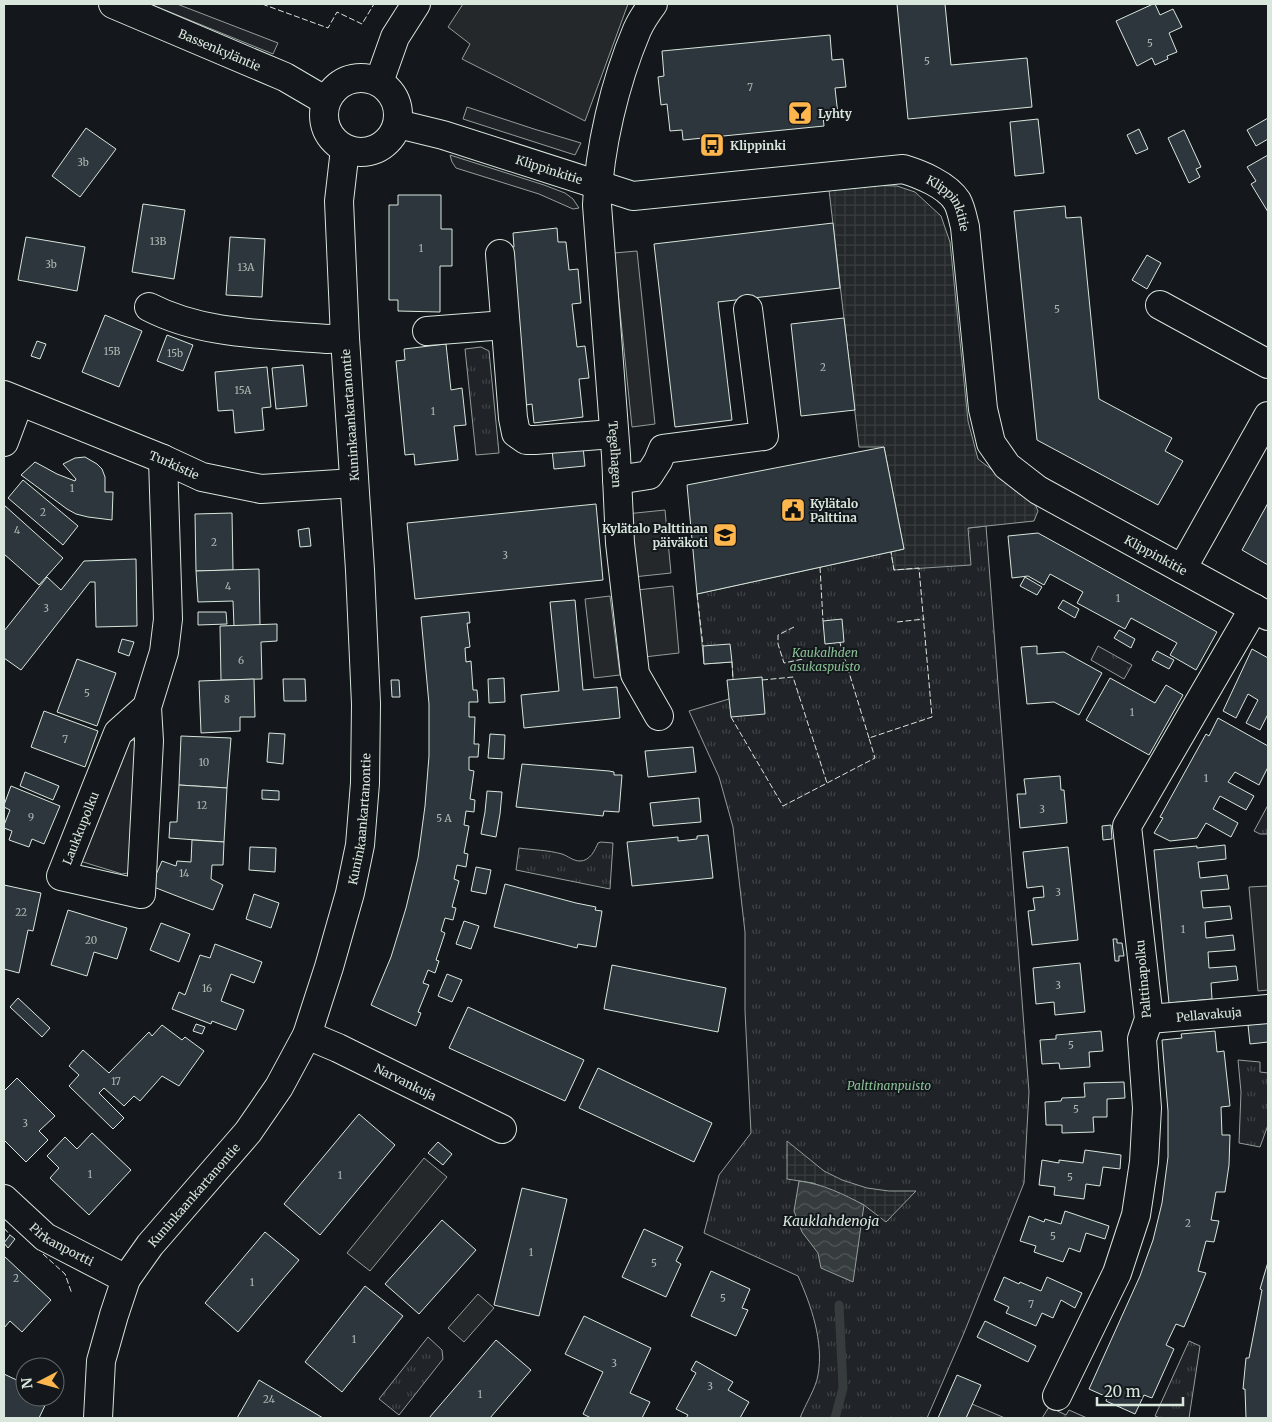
<svg xmlns="http://www.w3.org/2000/svg" width="1272" height="1422" font-family="Merriweather,serif">
<style>
.grass{fill:#202428;stroke:#939e99}
.forest{fill:url(#forest-firs);stroke:#939e99}
.park{fill:url(#park-tufts);stroke:#939e99}
.parking{fill:#24282b;stroke:#939e99}
.plaza{fill:url(#plaza-grid);stroke:#939e99}
.water{fill:url(#water-waves);stroke:#939e99}
.lines{fill:none;stroke-linecap:round;stroke-linejoin:round}
.stream{stroke:#363b3e;stroke-width:9}
.building{fill:#2c363c;stroke:#d8e6dc}
.minor-casing{stroke:#d8e6dc;stroke-width:30}
.minor{stroke:#14181c;stroke-width:28}
.fence{stroke:#d8e6dc;stroke-width:1;stroke-dasharray:6 2.5;stroke-linecap:butt}
.labels{text-anchor:middle;dominant-baseline:central;stroke-width:4;stroke-linejoin:round;paint-order:stroke}
.number-label{font-size:10px;fill:#adbab4}
.street-label{font-size:12px;fill:#d8e6dc;stroke:#14181c}
.poi-label{font-size:12px;font-weight:bold;fill:#d8e6dc;stroke:#14181c;text-anchor:start}
.park-label{font-size:12px;font-style:italic;fill:#8ac095;stroke:#14181c}
.water-label{font-size:14px;font-style:italic;fill:#d8e6dc;stroke:#14181c}
</style>
<defs>
<pattern id="forest-firs" width="22" height="20" patternUnits="userSpaceOnUse" patternTransform="scale(1.25)"><rect width="22" height="20" fill="#202428"/><path d="M5 1l3.5 6h-7zM16 11l3.5 6h-7z" fill="#404447"/></pattern>
<pattern id="park-tufts" width="24" height="20" patternUnits="userSpaceOnUse" patternTransform="scale(1.25)"><rect width="24" height="20" fill="#202428"/><path d="M3 7l-1-3M5 7V3M7 7l1-3M15 17l-1-3M17 17v-4M19 17l1-3" fill="none" stroke="#404447"/></pattern>
<pattern id="plaza-grid" width="8" height="8" patternUnits="userSpaceOnUse" patternTransform="scale(1.25)"><rect width="8" height="8" fill="#24282b"/><path d="M0 4h8M4 0v8" fill="none" stroke="#393d3f"/></pattern>
<pattern id="water-waves" width="16" height="10" patternUnits="userSpaceOnUse" patternTransform="scale(1.25)"><rect width="16" height="10" fill="#363b3e"/><path d="M0 5q4-4 8 0t8 0" fill="none" stroke="#525759"/></pattern>
</defs>
<rect width="100%" height="100%" fill="#14181c"/>
<g class="grass">
<path d="M150,4H177L278,43L273,54Z"/>
<path d="M467,107L534,129L581,143L575,155L463,119Z"/>
<path d="M450,155L544,185L565,193L573,199L579,208L573,209L539,194L456,168L452,162Z"/>
<path d="M134,740L139,747L131,867L128,873L122,874L80,861L125,742Z"/>
</g>
<path class="forest" d="M1049,1407L1066,1415L1069,1410L1087,1418H1042Z"/>
<g class="park">
<path d="M481,347L489,351L499,453L476,455L465,349Z"/>
<path d="M986,526L1029,1092L1024,1183L964,1333L927,1418H800C805,1405 816,1388 818,1375C824,1342 811,1305 798,1276L704,1233L719,1175L751,1133L745,1011V932L733,827L719,777L689,711L729,699L733,679L732,662L704,664L697,594L904,549L902,536Z"/>
<path d="M1098,646L1132,665L1124,679L1091,660Z"/>
<path d="M1268,805V834H1260L1254,831Z"/>
<path d="M601,842L613,843L610,889L516,870L519,848C533,850 548,850 562,854C568,856 573,861 580,861C590,861 595,850 598,843Z"/>
<path d="M1238,1060L1260,1062V1072L1268,1073V1125L1260,1147L1239,1143L1241,1092Z"/>
<path d="M428,1337L442,1350L443,1359L399,1415L379,1399Z"/>
<path d="M1189,1341L1200,1346L1189,1418H1160L1155,1416Z"/>
</g>
<g class="parking">
<path d="M463,4H628L585,121L462,59L470,44L448,27Z"/>
<path d="M637,251L655,424L632,427L614,253Z"/>
<path d="M665,510L671,573L633,577L626,514Z"/>
<path d="M673,586L679,653L644,657L637,590Z"/>
<path d="M610,596L620,675L594,678L585,599Z"/>
<path d="M1268,886V990L1258,991L1249,887Z"/>
<path d="M424,1158L447,1177L370,1271L347,1253Z"/>
<path d="M478,1294L494,1308L464,1342L448,1328Z"/>
<path d="M972,1404L1005,1418H966Z"/>
</g>
<g class="plaza">
<path d="M861,185L897,186L915,192L941,216L950,242L968,421L978,459L1034,502L1038,511L1034,521L968,528L971,565L894,570L891,552L904,549L884,447H859L829,190Z"/>
<path d="M787,1141L824,1171L842,1180L867,1188L889,1191H916L886,1222L864,1205L813,1183L787,1179Z"/>
</g>
<path class="water" d="M799,1181C823,1184 843,1194 864,1205L853,1282L821,1268L818,1253L802,1232L794,1211Z"/>
<g class="lines">
<path class="stream" d="M835,1418L843,1388L839,1305"/>
</g>
<g class="building">
<path d="M897,4H945L951,65L1027,58L1032,107L908,119Z"/>
<path d="M1153,4H1155L1160,15L1173,9L1182,27L1169,33L1177,52L1167,56L1168,59L1155,65L1152,58L1137,66L1116,21Z"/>
<path d="M830,35L832,60L843,59L846,87L835,88L838,115L823,116L824,126L683,140L682,130L670,131L667,104L661,105L658,77L664,76L662,51Z"/>
<path d="M1268,118V139L1256,146L1247,130Z"/>
<path d="M1038,119L1044,173L1015,176L1010,122Z"/>
<path d="M86,128L116,149L80,197L52,176Z"/>
<path d="M1139,129L1148,149L1136,154L1127,135Z"/>
<path d="M1184,130L1201,167L1196,169L1200,177L1189,183L1168,138Z"/>
<path d="M1268,155V212L1251,184L1256,181L1247,167Z"/>
<path d="M398,195H441V229H452V266H440V312L398,311V300H389V205H398Z"/>
<path d="M143,204L185,210L174,279L132,272Z"/>
<path d="M1065,206L1066,218L1081,217L1099,399L1172,438L1165,451L1183,461L1158,505L1037,440L1014,211Z"/>
<path d="M833,223L840,288L718,302L732,420L675,427L654,244Z"/>
<path d="M557,228L558,242H566L569,270L578,269L581,303L572,304L577,347L585,346L589,378L579,379L583,417L534,423L532,404L526,405L509,248L514,247L513,233Z"/>
<path d="M26,237L85,247L77,291L18,280Z"/>
<path d="M230,237L265,239L262,297L226,295Z"/>
<path d="M1147,255L1161,263L1147,289L1132,280Z"/>
<path d="M105,315L142,331L119,387L82,372Z"/>
<path d="M844,318L855,410L801,416L791,324Z"/>
<path d="M167,335L193,345L183,371L157,361Z"/>
<path d="M37,341L46,344L40,359L31,356Z"/>
<path d="M446,344L451,390L462,388L466,425L454,426L458,460L415,465L414,454L405,455L396,361L405,360L404,349Z"/>
<path d="M303,365L307,406L276,409L272,368Z"/>
<path d="M267,367L271,407L262,408L264,430L235,433L233,410L218,411L215,372Z"/>
<path d="M583,447L585,466L554,469L552,450Z"/>
<path d="M884,447L904,549L697,594L687,485Z"/>
<path d="M85,457L97,464L102,469L105,477V492H113L112,520L88,517L76,514L67,509L21,475L35,462L57,474L75,481L76,479L63,464L75,458Z"/>
<path d="M23,480L78,526L63,545L8,498Z"/>
<path d="M1268,503V565L1242,550Z"/>
<path d="M596,504L603,580L415,599L407,523Z"/>
<path d="M4,505L63,558L39,585L4,554Z"/>
<path d="M232,513L233,570L196,571L195,514Z"/>
<path d="M309,528L311,546L300,547L298,530Z"/>
<path d="M1038,533L1217,632L1196,670L1170,655L1177,643L1131,618L1125,629L1077,603L1083,592L1050,574L1044,585L1028,576L1012,578L1008,536Z"/>
<path d="M136,559L137,626L96,627L95,582H90L21,670L4,658V631L47,577L61,590L84,561Z"/>
<path d="M259,569L260,625L234,626L233,601L198,602L196,571Z"/>
<path d="M1025,577L1042,587L1037,595L1020,586Z"/>
<path d="M575,600L583,690L617,687L620,718L524,728L521,695L559,691L550,602Z"/>
<path d="M1063,600L1079,609L1075,618L1058,608Z"/>
<path d="M198,612H226L227,624L198,625Z"/>
<path d="M469,612L470,623H467L470,647L465,648L466,662L471,661L473,690H477L478,702H469V717H475L474,744H479L478,757H469V770L474,771L470,799L475,800L474,812L466,811L464,825L469,826L464,853L468,854L466,867L457,865L454,879L459,881L452,907L456,908L453,920L445,918L441,931L445,933L436,960L439,961L435,973L428,970L423,983L429,985L418,1012L421,1013L416,1026L371,1005L391,957L406,908L418,858L425,806L429,756V704L421,617Z"/>
<path d="M842,619L844,642L825,644L823,621Z"/>
<path d="M277,624V641L261,642L262,679L221,680L220,626Z"/>
<path d="M1119,630L1135,639L1131,648L1114,638Z"/>
<path d="M122,639L134,642L129,656L118,652Z"/>
<path d="M730,644L732,662L704,664L703,646Z"/>
<path d="M1037,646V654L1064,652L1102,673L1079,715L1054,702L1027,704L1021,647Z"/>
<path d="M1252,649L1268,658V714L1260,730L1246,723L1258,700L1248,694L1236,718L1223,711Z"/>
<path d="M1157,651L1174,660L1169,669L1152,660Z"/>
<path d="M77,659L116,673L97,726L57,712Z"/>
<path d="M762,677L765,714L731,717L727,680Z"/>
<path d="M504,678L505,702L489,703L488,679Z"/>
<path d="M1110,678L1155,703L1166,685L1183,695L1149,755L1086,720Z"/>
<path d="M254,679L255,717H240V731L201,733L199,681Z"/>
<path d="M283,679H305L306,701H284Z"/>
<path d="M391,680H399L400,697H392Z"/>
<path d="M44,711L98,731L85,767L31,747Z"/>
<path d="M1218,718L1268,746V767L1259,785L1235,772L1228,782L1254,796L1246,810L1220,796L1213,809L1238,823L1231,837L1206,823L1197,838L1170,841L1154,833L1163,818L1160,817L1206,734L1209,736Z"/>
<path d="M269,733L285,734L283,764L267,762Z"/>
<path d="M490,734L505,735L504,759L488,758Z"/>
<path d="M181,736L231,738L227,788L179,785Z"/>
<path d="M693,747L696,772L648,777L645,751Z"/>
<path d="M522,764L609,771L614,772V775H622L619,812L604,811L603,816L516,807Z"/>
<path d="M25,772L59,786L53,800L20,786Z"/>
<path d="M1060,776L1061,790H1064L1067,823L1020,828L1017,794H1026L1024,779Z"/>
<path d="M179,785L227,788L224,842L169,838L170,822H177Z"/>
<path d="M11,786L60,806L44,844L32,839L29,847L9,840L12,831L4,828V825L10,810L4,807V805Z"/>
<path d="M262,790L279,791V800L262,799Z"/>
<path d="M487,791L502,792L500,814L496,837L481,834L485,812Z"/>
<path d="M699,798L701,822L653,826L650,803Z"/>
<path d="M1111,825L1112,839L1103,840L1102,826Z"/>
<path d="M708,835L713,878L632,886L627,842L678,837V841L697,839V836Z"/>
<path d="M192,840L224,842L223,865H212L211,879L223,885L213,910L151,886L162,861L176,866L177,861L191,862Z"/>
<path d="M1225,845L1226,859L1198,862L1200,878L1227,875L1229,889L1201,891L1203,908L1230,906L1232,919L1205,922L1206,938L1233,935L1235,950L1208,952L1209,968L1236,966L1238,980L1211,983L1212,999L1169,1003L1154,850L1197,846V848Z"/>
<path d="M250,847L276,848L275,872L249,870Z"/>
<path d="M1068,847L1078,940L1032,945L1028,911L1035,910L1033,898L1044,897L1043,886L1027,888L1023,852Z"/>
<path d="M476,867L491,870L486,894L471,891Z"/>
<path d="M505,884L576,903L596,907L595,910L602,911L596,947L578,944L577,948L494,927Z"/>
<path d="M4,885L41,893L33,931L28,930L19,973L4,969Z"/>
<path d="M254,894L279,903L271,928L246,919Z"/>
<path d="M68,910L127,928L117,959L94,952L87,976L51,965Z"/>
<path d="M464,921L479,926L471,949L456,944Z"/>
<path d="M161,923L190,934L179,962L150,950Z"/>
<path d="M1113,939H1117V943H1122L1124,956H1119V961H1115Z"/>
<path d="M215,944L262,962L254,983L231,974L221,1001L244,1010L236,1030L212,1021L211,1024L172,1009L179,992L185,995L200,955L210,958Z"/>
<path d="M1080,963L1085,1012L1055,1015L1054,1002L1036,1004L1033,968Z"/>
<path d="M612,965L726,988L718,1032L604,1009Z"/>
<path d="M447,974L462,980L452,1002L438,996Z"/>
<path d="M18,998L50,1028L42,1037L10,1007Z"/>
<path d="M468,1007L584,1060L565,1101L449,1048Z"/>
<path d="M1268,1023V1042L1250,1044L1248,1025Z"/>
<path d="M196,1024L205,1027L202,1034L193,1031Z"/>
<path d="M162,1025L182,1040L185,1037L204,1051L179,1086L162,1076L140,1101L134,1096L124,1106L104,1088L99,1093L124,1118L113,1129L69,1086L79,1075L69,1066L83,1050L109,1073L149,1032L152,1036Z"/>
<path d="M1101,1031L1103,1051L1089,1052L1090,1067L1060,1069L1059,1063L1042,1064L1040,1040L1056,1039V1035Z"/>
<path d="M1215,1031L1217,1052L1224,1051L1230,1106L1221,1107L1222,1135H1230L1229,1165L1225,1192H1216L1212,1215L1211,1220L1219,1221L1214,1242L1206,1241L1198,1271L1206,1273L1195,1301L1184,1327L1176,1324L1166,1345L1174,1349L1152,1398L1144,1395L1135,1414L1106,1401L1107,1397L1089,1389L1140,1276L1153,1240L1162,1203L1168,1157V1111L1162,1040L1182,1038L1181,1034Z"/>
<path d="M598,1068L712,1123L694,1162L579,1108Z"/>
<path d="M17,1078L55,1116L39,1131L48,1140L26,1162L4,1140V1091Z"/>
<path d="M1124,1082L1125,1098L1107,1099V1117H1093L1094,1132L1062,1133V1125H1046L1045,1102L1061,1101L1062,1098L1085,1097L1084,1083Z"/>
<path d="M359,1114L395,1145L320,1235L284,1204Z"/>
<path d="M92,1133L131,1170L89,1215L50,1178L59,1168L47,1156L65,1137L77,1149Z"/>
<path d="M438,1142L452,1154L443,1165L428,1153Z"/>
<path d="M1085,1150L1121,1155L1120,1169L1103,1167L1100,1186L1086,1184L1084,1199L1054,1195L1055,1187L1039,1185L1042,1160L1059,1163V1160L1083,1163Z"/>
<path d="M522,1188L567,1199L539,1316L494,1305Z"/>
<path d="M1065,1211L1109,1226L1105,1239L1086,1233L1080,1252L1069,1248L1063,1262L1034,1252L1036,1246L1020,1241L1029,1216L1044,1222L1045,1219L1061,1224Z"/>
<path d="M442,1220L476,1250L419,1314L385,1284Z"/>
<path d="M644,1229L683,1247L676,1261L681,1264L666,1297L622,1277Z"/>
<path d="M265,1232L299,1260L238,1332L205,1303Z"/>
<path d="M10,1235L15,1239L8,1248L4,1243Z"/>
<path d="M4,1256L51,1300L22,1332L10,1321L4,1328Z"/>
<path d="M1268,1262V1418H1246L1245,1389H1243L1246,1358H1249L1262,1290L1260,1289Z"/>
<path d="M711,1271L750,1289L742,1308L748,1310L736,1336L691,1316Z"/>
<path d="M1004,1277L1019,1284L1020,1282L1041,1291L1047,1277L1082,1293L1075,1308L1061,1300L1053,1318L1042,1313L1036,1326L1006,1313L1009,1307L994,1300Z"/>
<path d="M365,1286L403,1316L342,1392L305,1362Z"/>
<path d="M584,1316L651,1348L630,1393L650,1402L642,1418H591L583,1414L603,1372L565,1354Z"/>
<path d="M985,1321L1036,1346L1028,1362L977,1337Z"/>
<path d="M496,1340L531,1370L490,1418H429Z"/>
<path d="M696,1361L733,1382L728,1390L749,1402L740,1418H686L688,1415L676,1409L696,1373L691,1370Z"/>
<path d="M4,1374L25,1384V1397H49L39,1418H4Z"/>
<path d="M957,1375L981,1385L966,1418H938Z"/>
<path d="M259,1380L323,1418H237Z"/>
</g>
<g class="lines">
<defs>
<g id="minor">
<path id="s1" d="M113,4L285,77L326,101"/>
<path id="s2" d="M653,4C647,12 641,21 637,30C615,82 599,148 597,205L616,455L620,543L635,674L659,716"/>
<circle cx="361" cy="115" r="37"/>
<path d="M379,82L395,37L416,4"/>
<path id="s3" d="M398,124L443,135L633,196L903,169C920,174 947,185 957,201C961,208 963,219 965,227L983,409L991,443L1007,466L1038,490L1268,616"/>
<path d="M500,254L513,418L516,433L526,440H535L613,434"/>
<path d="M1160,305L1268,364"/>
<path d="M149,307C203,335 267,334 327,339L345,338"/>
<path d="M427,331L505,325"/>
<path id="s4" d="M4,395L163,459L202,477L261,489L354,483"/>
<path d="M4,442L19,402"/>
<path d="M617,480L649,475L658,461L663,449L764,436L748,309"/>
<path d="M1182,569L1268,416"/>
<path id="s5" d="M147,707L149,741L141,894L61,876L118,733L147,707L164,652L168,619L163,459"/>
<path id="s6" d="M1149,1019L1268,1009"/>
<path id="s7" d="M307,1035L338,1048L502,1129"/>
<path id="s8" d="M4,1199L45,1237L126,1279"/>
<path d="M1057,1396L1117,1273L1136,1215L1144,1162L1147,1108L1142,1039L1149,1019L1127,826L1254,608"/>
<path id="s9" d="M98,1418L101,1361L114,1315L126,1279L150,1245L248,1132L279,1087L307,1035L329,967L350,893L360,845L365,783L366,704L360,570L345,338L339,201L345,149"/>
</g>
</defs>
<use href="#minor" class="minor-casing"/>
<use href="#minor" class="minor"/>
<g class="fence">
<path d="M262,4L328,28L337,12L362,24L374,4"/>
<path d="M820,567L823,621"/>
<path d="M697,594L703,646"/>
<path d="M897,622L924,619"/>
<path d="M794,627L778,635V644L784,663L803,659"/>
<path d="M840,643L869,738"/>
<path d="M732,662L733,680"/>
<path d="M762,680L793,677L827,783"/>
<path d="M731,717L783,806L875,758L869,738L932,717L919,568L894,570L891,552"/>
<path d="M4,1228L10,1235"/>
<path d="M43,1254L65,1274L72,1294"/>
</g>
</g>
<defs>
<symbol id="bar-square" viewBox="-11 -11 22 22"><rect x="-9" y="-9" width="18" height="18" rx="4" fill="#ffb74d" stroke="#14181c"/><path d="M-6-5H6L.8 .8V4.5H3.5V6h-7V4.5H-.8V.8Z" fill="#111"/></symbol>
<symbol id="bus-square" viewBox="-11 -11 22 22"><rect x="-9" y="-9" width="18" height="18" rx="4" fill="#ffb74d" stroke="#14181c"/><path d="M-5-6H5V4H4V6H2V4H-2V6H-4V4H-5ZM-3.5-4V0h7V-4ZM-3.5 1.2v1.5H-2V1.2ZM2 1.2v1.5H3.5V1.2Z" fill="#111"/></symbol>
<symbol id="civic-square" viewBox="-11 -11 22 22"><rect x="-9" y="-9" width="18" height="18" rx="4" fill="#ffb74d" stroke="#14181c"/><path d="M-.6-6.5H3V-4.5H.6V-3L4-1V1h2V6H-6V1h2V-1L-.6-3ZM-1.2 2.5V6h2.4V2.5Z" fill="#111"/></symbol>
<symbol id="school-square" viewBox="-11 -11 22 22"><rect x="-9" y="-9" width="18" height="18" rx="4" fill="#ffb74d" stroke="#14181c"/><path d="M0-5L7-2L0 1L-7-2ZM-4 1L0 2.5L4 1V4Q0 6-4 4Z" fill="#111"/></symbol>
</defs>
<g fill-rule="evenodd">
<use href="#bar-square" x="786" y="99" width="28" height="28"/>
<use href="#bus-square" x="698" y="131" width="28" height="28"/>
<use href="#civic-square" x="779" y="496" width="28" height="28"/>
<use href="#school-square" x="711" y="521" width="28" height="28"/>
</g>
<g class="labels">
<g class="number-label">
<text x="1150" y="43">5</text>
<text x="927" y="61">5</text>
<text x="750" y="87">7</text>
<text x="83" y="162">3b</text>
<text x="158" y="241">13B</text>
<text x="421" y="248">1</text>
<text x="51" y="264">3b</text>
<text x="246" y="267">13A</text>
<text x="1057" y="309">5</text>
<text x="112" y="351">15B</text>
<text x="175" y="353">15b</text>
<text x="823" y="367">2</text>
<text x="243" y="390">15A</text>
<text x="433" y="411">1</text>
<text x="72" y="488">1</text>
<text x="43" y="512">2</text>
<text x="17" y="530">4</text>
<text x="214" y="542">2</text>
<text x="505" y="555">3</text>
<text x="228" y="586">4</text>
<text x="1118" y="598">1</text>
<text x="46" y="608">3</text>
<text x="241" y="660">6</text>
<text x="87" y="693">5</text>
<text x="227" y="699">8</text>
<text x="1132" y="712">1</text>
<text x="65" y="739">7</text>
<text x="204" y="762">10</text>
<text x="1206" y="778">1</text>
<text x="202" y="805">12</text>
<text x="1042" y="809">3</text>
<text x="31" y="817">9</text>
<text x="444" y="818">5 A</text>
<text x="184" y="873">14</text>
<text x="1058" y="892">3</text>
<text x="21" y="912">22</text>
<text x="1183" y="929">1</text>
<text x="91" y="940">20</text>
<text x="1058" y="985">3</text>
<text x="207" y="988">16</text>
<text x="1071" y="1045">5</text>
<text x="116" y="1081">17</text>
<text x="1076" y="1109">5</text>
<text x="25" y="1123">3</text>
<text x="90" y="1174">1</text>
<text x="340" y="1175">1</text>
<text x="1070" y="1177">5</text>
<text x="1188" y="1223">2</text>
<text x="1053" y="1236">5</text>
<text x="531" y="1252">1</text>
<text x="654" y="1263">5</text>
<text x="16" y="1278">2</text>
<text x="252" y="1282">1</text>
<text x="723" y="1298">5</text>
<text x="1031" y="1304">7</text>
<text x="354" y="1339">1</text>
<text x="614" y="1363">3</text>
<text x="710" y="1386">3</text>
<text x="480" y="1394">1</text>
<text x="269" y="1399">24</text>
</g>
<g class="street-label">
<text stroke="none"><textPath href="#s1" startOffset="116">Bassenkyläntie</textPath></text>
<text stroke="none"><textPath href="#s3" startOffset="158">Klippinkitie</textPath></text>
<text stroke="none"><textPath href="#s3" startOffset="578">Klippinkitie</textPath></text>
<text transform="translate(350 415) rotate(-94)">Kuninkaankartanontie</text>
<text stroke="none"><textPath href="#s2" startOffset="461">Tegelhagen</textPath></text>
<text stroke="none"><textPath href="#s4" startOffset="184">Turkistie</textPath></text>
<text stroke="none"><textPath href="#s3" startOffset="1028">Klippinkitie</textPath></text>
<text stroke="none"><textPath href="#s9" startOffset="671">Kuninkaankartanontie</textPath></text>
<text stroke="none"><textPath href="#s5" startOffset="321">Laukkupolku</textPath></text>
<text transform="translate(1143 979) rotate(-95)">Palttinapolku</text>
<text stroke="none"><textPath href="#s6" startOffset="60">Pellavakuja</textPath></text>
<text stroke="none"><textPath href="#s7" startOffset="109">Narvankuja</textPath></text>
<text stroke="none"><textPath href="#s9" startOffset="251">Kuninkaankartanontie</textPath></text>
<text stroke="none"><textPath href="#s8" startOffset="74">Pirkanportti</textPath></text>
</g>
<g class="poi-label">
<text x="818" y="113">Lyhty</text>
<text x="730" y="145">Klippinki</text>
<text x="810" y="503">Kylätalo<tspan x="810" dy="14">Palttina</tspan></text>
<text x="708" y="528" text-anchor="end">Kylätalo Palttinan<tspan x="708" dy="14">päiväkoti</tspan></text>
</g>
<g class="park-label">
<text x="825" y="652">Kaukalhden<tspan x="825" dy="14">asukaspuisto</tspan></text>
<text x="889" y="1085">Palttinanpuisto</text>
</g>
<g class="water-label">
<text x="831" y="1221">Kauklahdenoja</text>
</g>
</g>
<rect width="1272" height="1422" fill="none" stroke="#d8e6dc" stroke-width="10"/>
<g transform="translate(40 1382) rotate(264)"><circle r="24" fill="#14181c" stroke="#626a69"/>
<path d="M0-4L9 19L0 12L-9 19Z" fill="#ffb74d"/>
<text y="-8" font-size="14" font-weight="bold" text-anchor="middle" fill="#d8e6dc">N</text>
</g>
<path d="M1097 1397v8h86v-8" fill="none" stroke="#d8e6dc" stroke-width="2.5"/>
<text x="1104" y="1397" font-size="15" fill="#d8e6dc" stroke="#14181c" stroke-width="4" paint-order="stroke">20 m</text>
</svg>
